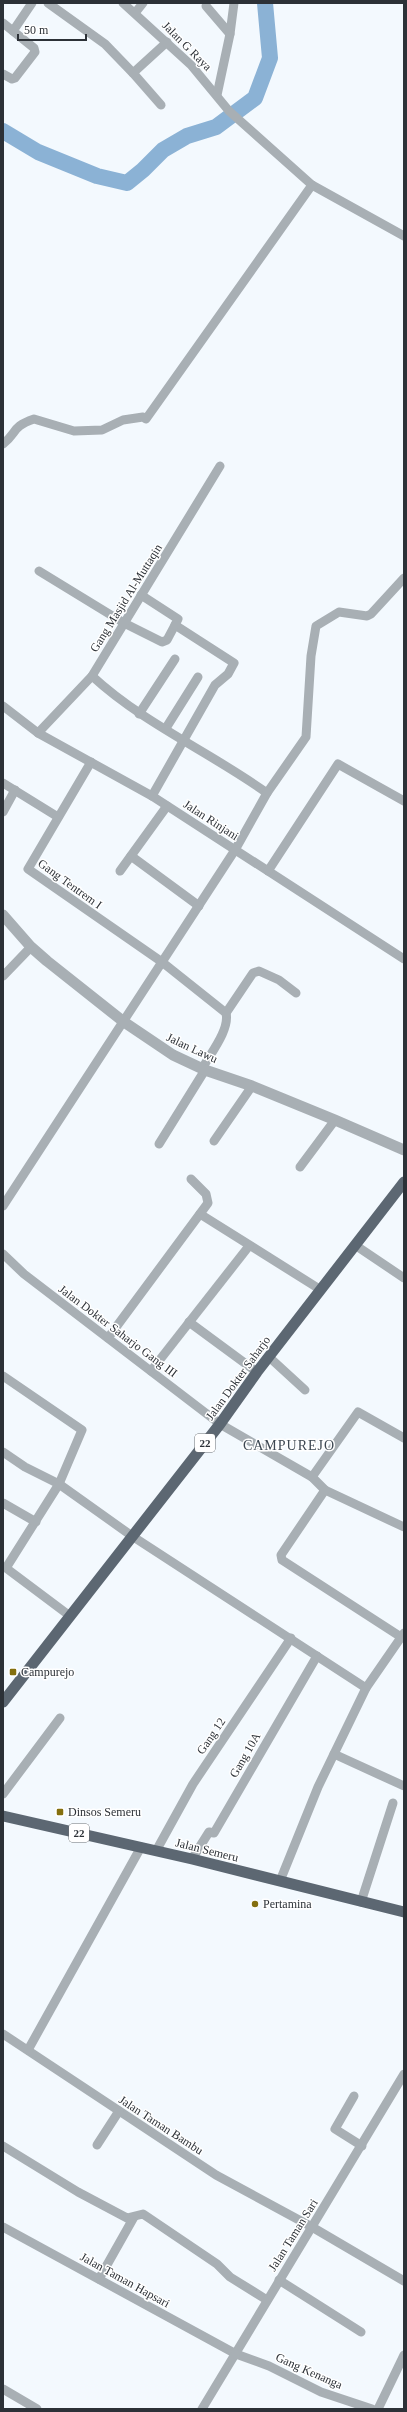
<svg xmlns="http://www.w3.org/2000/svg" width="407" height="2412" font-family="Georgia,serif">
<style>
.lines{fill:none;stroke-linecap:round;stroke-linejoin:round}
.river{stroke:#8bb2d5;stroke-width:16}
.minor{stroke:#a8afb4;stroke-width:9}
.tertiary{stroke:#a8afb4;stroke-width:11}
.trunk{stroke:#5c6772;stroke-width:11}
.poi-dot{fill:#846f0e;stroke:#fff;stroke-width:1.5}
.labels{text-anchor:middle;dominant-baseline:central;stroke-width:3;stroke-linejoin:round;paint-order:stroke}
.shield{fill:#fff;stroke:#6b6f73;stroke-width:1}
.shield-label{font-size:11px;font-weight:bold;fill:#2c3137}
.street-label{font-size:12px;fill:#2c3137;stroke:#fff}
.poi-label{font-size:12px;fill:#2c3137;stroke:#fff;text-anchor:start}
.quarter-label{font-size:14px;letter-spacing:1px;fill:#3c4752;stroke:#fff}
</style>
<rect width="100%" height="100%" fill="#f3f9fe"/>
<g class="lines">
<path class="river" d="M3,131L38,152L97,176L127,183L143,170L163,150L187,136L216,127L255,98L270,58L265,3"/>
<g class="minor">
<path d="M48,3L105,44L133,73L167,42"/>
<path d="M123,3L191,65L229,111L312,185L404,236"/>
<path d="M206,6L230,34"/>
<path d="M135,13L143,3"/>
<path d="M3,23L34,48L35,52L15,78L12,79L3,74"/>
<path d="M13,31L32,3"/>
<path d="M133,73L161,105"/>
<path d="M217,95L230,34L234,3"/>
<path d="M3,444C18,432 11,427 34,419L74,431L102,430L123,420L143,417L146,419L312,185"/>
<path d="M39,571L124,623L162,642L167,640L175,625L234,663L228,674L215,685L152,796"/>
<path d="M141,595L178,619L175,625"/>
<path d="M3,706L38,733L152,796L404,959"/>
<path d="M139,714L175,659"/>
<path d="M166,728L198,677"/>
<path d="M38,733L92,676L220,466"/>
<path d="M91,762L28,869L162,962L235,850L267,793C210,752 144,724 92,676"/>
<path d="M3,783L58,817"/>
<path d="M267,793L306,737L311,656L316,626L339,612L367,616L371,614L404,578"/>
<path d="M3,812L15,790"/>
<path d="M131,856L199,906"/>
<path d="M120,871L167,806"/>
<path d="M268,871L338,764L404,801"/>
<path d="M3,976L31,947"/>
<path d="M202,1069C210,1054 230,1030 226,1013"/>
<path d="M214,1141L252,1086"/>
<path d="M159,1144L205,1070"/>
<path d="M300,1167L335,1120"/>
<path d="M3,1206L162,962L226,1013L253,973L259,971L279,980L296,993"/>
<path d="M200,1214L321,1290"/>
<path d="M355,1245L404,1278"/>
<path d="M3,1254L24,1274L220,1424L312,1477L325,1490L404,1527"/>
<path d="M189,1322L257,1372"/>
<path d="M108,1338L208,1203L206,1194L191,1179"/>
<path d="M269,1357L305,1390"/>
<path d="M151,1371L249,1246"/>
<path d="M3,1376L82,1430L59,1484L6,1568L70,1616"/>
<path d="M3,1452L25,1467L59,1484L132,1536L366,1688"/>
<path d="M312,1477L358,1412L404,1438"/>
<path d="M325,1490L281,1555L282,1560L401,1637"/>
<path d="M3,1503L36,1522"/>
<path d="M334,1754L404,1786"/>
<path d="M3,1794L60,1718"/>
<path d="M156,1851L193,1784L291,1638"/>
<path d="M192,1859L209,1832L214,1833L317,1656"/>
<path d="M280,1881L318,1787L366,1688L404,1633"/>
<path d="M361,1902L393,1803"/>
<path d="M3,2034L216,2175L312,2227L404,2281"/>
<path d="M28,2050L141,1847"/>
<path d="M354,2096L335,2129L362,2146"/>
<path d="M97,2145L119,2111"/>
<path d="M3,2146L78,2192L127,2218L143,2214L217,2264L230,2277L267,2300"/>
<path d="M3,2227L236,2354L269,2366L321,2392L372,2409"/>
<path d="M99,2279L134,2217"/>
<path d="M279,2280L361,2332"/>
<path d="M3,2389L37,2409"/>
<path d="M202,2409L404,2074"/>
<path d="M378,2409L404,2355"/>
</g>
<path class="tertiary" d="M3,915L31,947L47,961L124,1022L173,1055L205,1070L252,1086L335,1120L404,1150"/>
<g class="trunk">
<path d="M3,1702L220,1424L257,1372L404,1182"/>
<path d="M3,1816L192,1859L404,1912"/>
</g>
</g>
<g class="poi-dot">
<rect x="9" y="1668" width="8" height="8" rx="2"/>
<rect x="56" y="1808" width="8" height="8" rx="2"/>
<circle cx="255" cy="1904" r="4"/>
</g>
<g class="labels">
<g class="shield">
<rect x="195" y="1434" width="20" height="18" rx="3"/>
<rect x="69" y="1824" width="20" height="18" rx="3"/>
</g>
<g class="shield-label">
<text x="205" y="1443">22</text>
<text x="79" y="1833">22</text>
</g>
<g class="street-label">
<text transform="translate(187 46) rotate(45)">Jalan G Raya</text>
<text transform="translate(126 598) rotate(-58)">Gang Masjid Al-Muttaqin</text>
<text transform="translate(211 820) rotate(33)">Jalan Rinjani</text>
<text transform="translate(70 884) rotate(36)">Gang Tentrem I</text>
<text transform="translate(192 1048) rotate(25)">Jalan Lawu</text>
<text transform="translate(118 1331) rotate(37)">Jalan Dokter Saharjo Gang III</text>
<text transform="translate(238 1378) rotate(-54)">Jalan Dokter Saharjo</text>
<text transform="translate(211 1736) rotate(-56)">Gang 12</text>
<text transform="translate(245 1755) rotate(-60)">Gang 10A</text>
<text transform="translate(207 1850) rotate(14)">Jalan Semeru</text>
<text transform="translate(161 2125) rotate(33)">Jalan Taman Bambu</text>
<text transform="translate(293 2235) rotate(-58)">Jalan Taman Sari</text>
<text transform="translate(125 2280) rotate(29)">Jalan Taman Hapsari</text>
<text transform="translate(309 2371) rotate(24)">Gang Kenanga</text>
</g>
<g class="poi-label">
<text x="21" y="1672">Campurejo</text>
<text x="68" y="1812">Dinsos Semeru</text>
<text x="263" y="1904">Pertamina</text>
</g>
<g class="quarter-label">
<text x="289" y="1445">CAMPUREJO</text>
</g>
</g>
<rect width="407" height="2412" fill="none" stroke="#2c3137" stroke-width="8"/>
<path d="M18 34v6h68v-6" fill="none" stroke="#2c3137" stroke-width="2"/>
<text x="24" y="34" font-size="12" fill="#2c3137" stroke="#ffffff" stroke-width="3" paint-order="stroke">50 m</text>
</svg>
